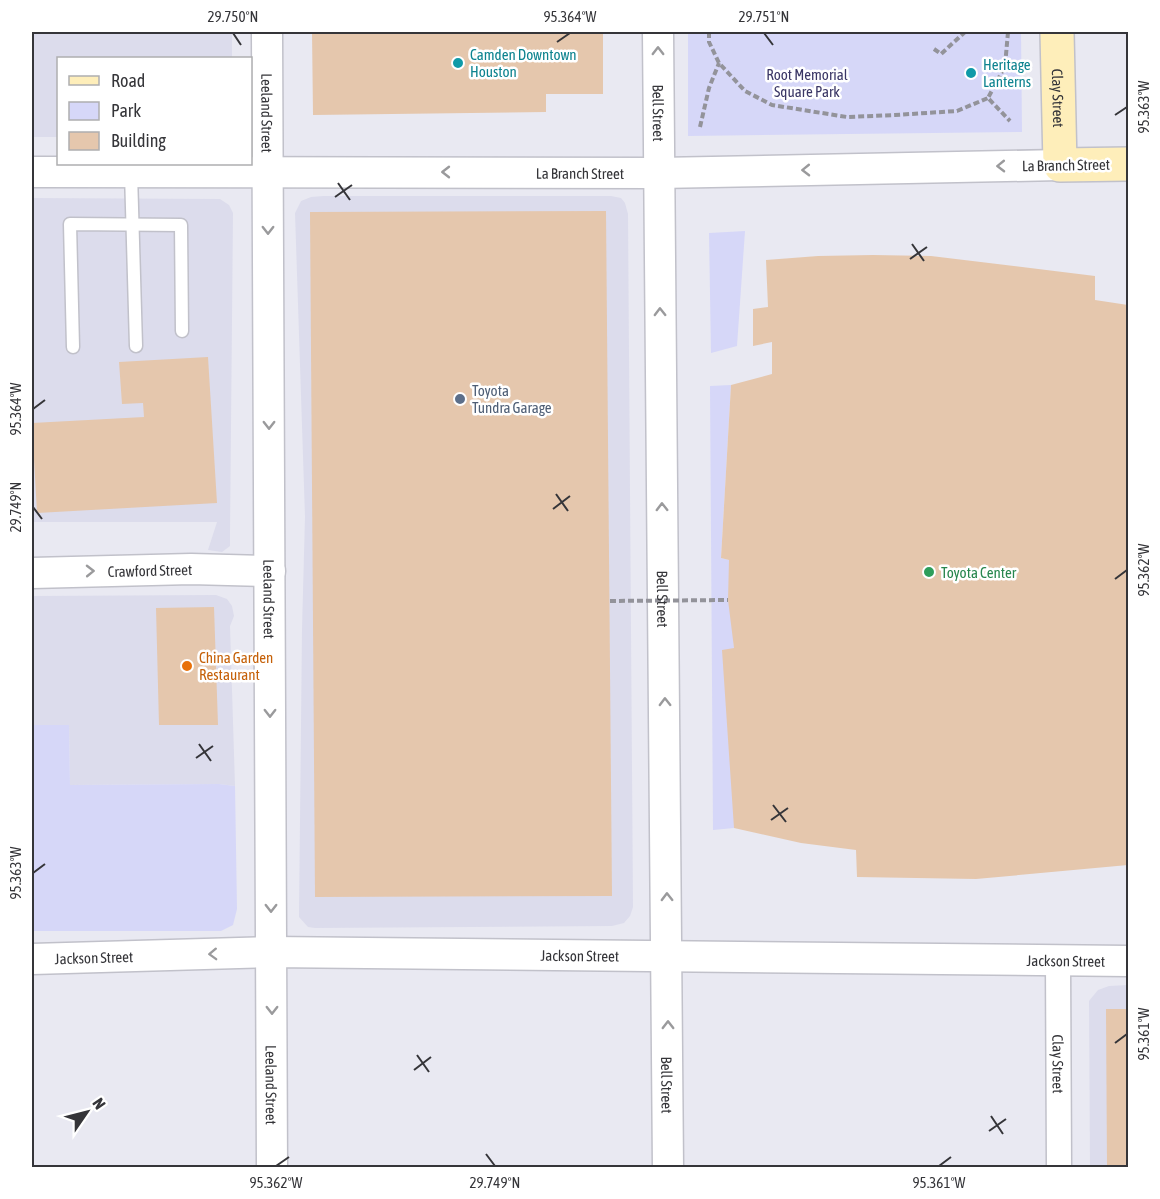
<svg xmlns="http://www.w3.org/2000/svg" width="1160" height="1199" font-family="'Asap Condensed',sans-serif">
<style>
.built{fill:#dcdcec}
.green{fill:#d6d7f8}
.building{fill:#e5c7ad}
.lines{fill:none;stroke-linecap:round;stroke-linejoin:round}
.service-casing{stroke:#c1c1ca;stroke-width:15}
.minor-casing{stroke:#c1c1ca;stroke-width:27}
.tertiary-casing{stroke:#c1c1ca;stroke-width:33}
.secondary-casing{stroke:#c1c1ca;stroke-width:36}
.path{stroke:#93939a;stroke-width:4;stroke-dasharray:6 3;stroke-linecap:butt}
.service{stroke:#fff;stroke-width:12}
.minor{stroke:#fff;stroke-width:24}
.tertiary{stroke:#fff;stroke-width:30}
.secondary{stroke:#feeeba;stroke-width:33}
.path-bridge{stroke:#93939a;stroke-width:4;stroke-dasharray:6 3;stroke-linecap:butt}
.oneway{stroke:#9a9a9c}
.ticks{fill:none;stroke:#353539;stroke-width:2}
.culture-dot{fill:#0f9aa8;stroke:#fff;stroke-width:2}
.service-dot{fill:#5c6f8a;stroke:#fff;stroke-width:2}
.leisure-dot{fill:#2e9e5b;stroke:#fff;stroke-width:2}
.food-dot{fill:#e8710a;stroke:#fff;stroke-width:2}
.labels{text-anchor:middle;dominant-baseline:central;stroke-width:5;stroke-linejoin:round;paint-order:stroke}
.culture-label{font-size:15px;fill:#0d838f;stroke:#fff;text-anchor:start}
.park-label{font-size:15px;fill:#3a3665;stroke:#fff}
.street-label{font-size:15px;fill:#353539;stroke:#fff}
.service-label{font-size:15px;fill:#4e5e75;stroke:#fff;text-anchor:start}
.leisure-label{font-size:15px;fill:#27864d;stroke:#fff;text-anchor:start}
.food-label{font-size:15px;fill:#c56008;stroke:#fff;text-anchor:start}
.neatline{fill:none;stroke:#353539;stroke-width:2}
.ticks-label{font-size:15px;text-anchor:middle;fill:#353539}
</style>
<rect width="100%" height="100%" fill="#e9e9f2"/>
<g class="built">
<path d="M32,32H232V58H58V137H32Z"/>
<path d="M323,196H611L621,198L625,203L628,214L633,907L630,916L624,923L612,926L315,928L308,927L299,917L302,629L305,517L295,213L301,201L311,197Z"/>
<path d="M32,198L220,199L229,205L233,213L230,534V546L222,552L208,550L217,522H32Z"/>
<path d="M216,595L227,599L232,606L234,616L230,626L235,786L219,784L70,785L69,725H32V596Z"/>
<path d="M1128,985V1167H1090L1089,1001L1098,990L1109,986Z"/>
</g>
<g class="green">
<path d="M688,32H1021L1022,132L688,136Z"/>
<path d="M745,231L737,346L711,353L709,233Z"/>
<path d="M731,385L721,558L729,560L734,648V828L713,830L710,386Z"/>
<path d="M32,725H69L70,785L219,784L235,786L237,909L233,925L221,931H32Z"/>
</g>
<g class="building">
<path d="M312,32H603V94H546V112L313,115Z"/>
<path d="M606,211L612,896L315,897L310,212Z"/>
<rect x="32" y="214" width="2" height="120"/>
<path d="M873,255L931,256L1095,276V300L1128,305V865L976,879L857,877L856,850L801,843L734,828L722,650L734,648L728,600L729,560L721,558L731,385L772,374V342L753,346V309L768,307L766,260L818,256Z"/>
<path d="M208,357L217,503L37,513L32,423L144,417L143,403L122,404L119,362Z"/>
<path d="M214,607L218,725H159L156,608Z"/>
<path d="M1106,1009H1128V1168H1107Z"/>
</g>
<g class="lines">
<defs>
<g id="service">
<path d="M131,173L136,346"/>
<path d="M73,347L70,224L181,225L182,331"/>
</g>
<g id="minor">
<path id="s1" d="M1058,962L1059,1168"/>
</g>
<g id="tertiary">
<path id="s2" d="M267,32L272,1168"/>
<path id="s3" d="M658,32L668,1168"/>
<path id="s4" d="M32,172L659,173L1060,165"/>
<path id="s5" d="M32,573L191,569L270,571"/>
<path id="s6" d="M32,959L271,952L1128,961"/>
</g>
<g id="secondary">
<path id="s7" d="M1057,32L1060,165L1128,164"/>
</g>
</defs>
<use href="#service" class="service-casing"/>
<use href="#minor" class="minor-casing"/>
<use href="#tertiary" class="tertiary-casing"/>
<use href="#secondary" class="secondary-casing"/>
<g class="path">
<path d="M709,32V42L719,63L745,91L772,105L847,117L895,115L957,111L988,98"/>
<path d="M1008,32L1005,66L988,98L1010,121"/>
<path d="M934,49L941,54L965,32"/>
<path d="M700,127L709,88L719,63"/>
</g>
<use href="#service" class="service"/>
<use href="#minor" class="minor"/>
<use href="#tertiary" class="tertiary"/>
<use href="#secondary" class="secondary"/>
<path class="path-bridge" d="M610,601L728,600"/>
</g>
<defs><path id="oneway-chevron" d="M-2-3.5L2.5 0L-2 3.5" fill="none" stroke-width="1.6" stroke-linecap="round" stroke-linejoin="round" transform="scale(1.5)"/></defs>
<g class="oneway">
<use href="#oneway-chevron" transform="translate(658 51) rotate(-90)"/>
<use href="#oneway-chevron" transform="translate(1001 166) rotate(179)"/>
<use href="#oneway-chevron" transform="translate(806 170) rotate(179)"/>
<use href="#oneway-chevron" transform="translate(446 172) rotate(-180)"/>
<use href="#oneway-chevron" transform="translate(268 230) rotate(90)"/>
<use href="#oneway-chevron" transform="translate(660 312) rotate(-91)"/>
<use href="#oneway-chevron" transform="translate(269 425) rotate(90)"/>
<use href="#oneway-chevron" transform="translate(662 507) rotate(-91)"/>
<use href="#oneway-chevron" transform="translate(90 571) rotate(-1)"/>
<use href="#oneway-chevron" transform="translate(665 702) rotate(-91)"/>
<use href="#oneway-chevron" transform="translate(270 713) rotate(90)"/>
<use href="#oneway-chevron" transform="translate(667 897) rotate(-91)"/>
<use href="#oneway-chevron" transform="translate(271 908) rotate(90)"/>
<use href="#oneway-chevron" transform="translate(213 954) rotate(178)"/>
<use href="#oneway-chevron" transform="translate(272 1010) rotate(90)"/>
<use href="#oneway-chevron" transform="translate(668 1025) rotate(-90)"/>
</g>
<path class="ticks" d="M233,33L241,45M764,33L773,45M557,42L570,33M1115,115L1127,107M338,183L350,200M335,197L352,185M912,244L924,261M910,259L927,247M33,409L45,400M556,494L568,511M33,507L42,519M553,509L570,496M1115,579L1127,570M199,744L211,761M196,758L213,746M773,805L786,822M771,820L788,808M33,873L45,864M1115,1043L1127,1034M417,1055L429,1072M414,1070L431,1057M991,1116L1003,1134M989,1131L1006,1119M486,1154L495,1166M276,1166L289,1157M939,1166L951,1157"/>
<g class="culture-dot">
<circle cx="458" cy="63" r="6"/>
<circle cx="971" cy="73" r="6"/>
</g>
<circle class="service-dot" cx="460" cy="399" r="6"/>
<circle class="leisure-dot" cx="929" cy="572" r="6"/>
<circle class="food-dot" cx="187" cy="666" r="6"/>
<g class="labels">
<g class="culture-label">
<text x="470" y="54">Camden Downtown<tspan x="470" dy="17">Houston</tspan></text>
<text x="983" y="64">Heritage<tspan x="983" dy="17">Lanterns</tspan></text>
</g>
<g class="park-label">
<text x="807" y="74">Root Memorial<tspan x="807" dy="17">Square Park</tspan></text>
</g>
<g class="street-label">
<text stroke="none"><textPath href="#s7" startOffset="66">Clay Street</textPath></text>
<text stroke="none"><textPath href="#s2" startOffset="81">Leeland Street</textPath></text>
<text stroke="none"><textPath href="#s3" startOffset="81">Bell Street</textPath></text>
<text transform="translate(1066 165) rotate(-1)">La Branch Street</text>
<text stroke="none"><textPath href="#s4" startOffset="548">La Branch Street</textPath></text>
<text stroke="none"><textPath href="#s5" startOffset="118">Crawford Street</textPath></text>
<text stroke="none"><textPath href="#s2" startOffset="567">Leeland Street</textPath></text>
<text stroke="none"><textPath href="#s3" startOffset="567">Bell Street</textPath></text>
<text stroke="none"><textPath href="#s6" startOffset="548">Jackson Street</textPath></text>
<text stroke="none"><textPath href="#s6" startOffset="62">Jackson Street</textPath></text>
<text stroke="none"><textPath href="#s6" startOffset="1034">Jackson Street</textPath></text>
<text stroke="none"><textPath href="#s1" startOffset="102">Clay Street</textPath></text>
<text stroke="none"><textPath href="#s2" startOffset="1053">Leeland Street</textPath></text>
<text stroke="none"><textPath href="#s3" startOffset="1053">Bell Street</textPath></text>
</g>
<g class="service-label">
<text x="472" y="390">Toyota<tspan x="472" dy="17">Tundra Garage</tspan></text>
</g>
<g class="leisure-label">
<text x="941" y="572">Toyota Center</text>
</g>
<g class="food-label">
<text x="199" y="657">China Garden<tspan x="199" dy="17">Restaurant</tspan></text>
</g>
</g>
<rect width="1160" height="1199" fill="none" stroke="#ffffff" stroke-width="66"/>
<rect x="57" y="57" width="195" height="108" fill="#ffffff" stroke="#aeaeb0" stroke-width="1.5"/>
<rect x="69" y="76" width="30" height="9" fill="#feeeba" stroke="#aeaeb0" stroke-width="1.5"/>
<text x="111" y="87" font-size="18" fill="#353539">Road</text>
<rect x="69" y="102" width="30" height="18" fill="#d6d7f8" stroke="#aeaeb0" stroke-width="1.5"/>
<text x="111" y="117" font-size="18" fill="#353539">Park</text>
<rect x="69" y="132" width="30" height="18" fill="#e5c7ad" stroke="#aeaeb0" stroke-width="1.5"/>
<text x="111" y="147" font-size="18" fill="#353539">Building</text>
<g transform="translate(87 1112) rotate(55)" stroke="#ffffff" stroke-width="4.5" paint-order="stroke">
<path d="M0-4.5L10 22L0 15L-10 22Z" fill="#353539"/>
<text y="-9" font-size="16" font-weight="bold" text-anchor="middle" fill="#353539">N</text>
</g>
<rect x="33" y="33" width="1094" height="1133" class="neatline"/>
<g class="ticks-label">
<text x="233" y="22">29.750°N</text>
<text x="570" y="22">95.364°W</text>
<text x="764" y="22">29.751°N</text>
<text transform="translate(1144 107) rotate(-90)" y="5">95.363°W</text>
<text transform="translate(16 409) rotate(-90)" y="5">95.364°W</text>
<text transform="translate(16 507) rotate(-90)" y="5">29.749°N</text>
<text transform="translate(1144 570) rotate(-90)" y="5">95.362°W</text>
<text transform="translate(16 873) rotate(-90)" y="5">95.363°W</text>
<text transform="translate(1144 1034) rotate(-90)" y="5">95.361°W</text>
<text x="276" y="1188">95.362°W</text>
<text x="495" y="1188">29.749°N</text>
<text x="939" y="1188">95.361°W</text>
</g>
</svg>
